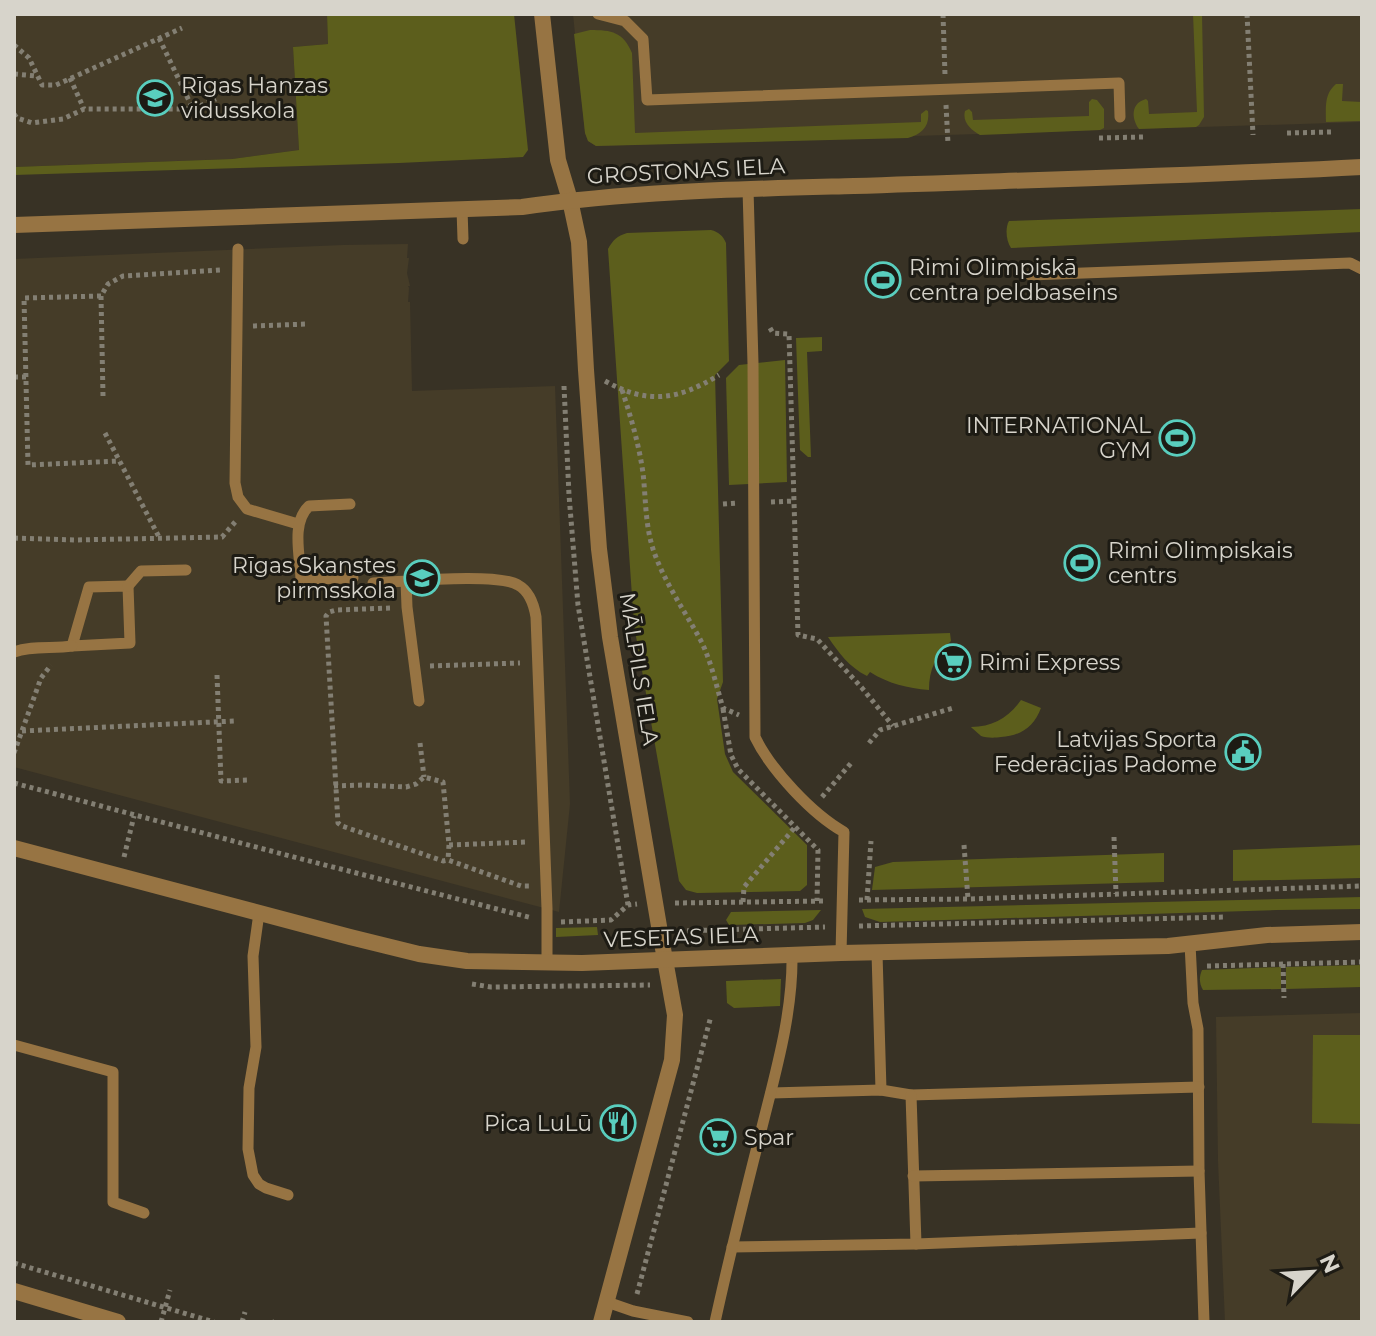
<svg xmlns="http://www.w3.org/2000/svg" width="1376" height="1336" font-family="Montserrat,sans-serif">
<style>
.built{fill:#453c28}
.green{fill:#5c5e1c}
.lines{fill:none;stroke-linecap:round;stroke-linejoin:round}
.path{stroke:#837f73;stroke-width:5;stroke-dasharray:4 4;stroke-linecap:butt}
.service{stroke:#977443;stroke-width:11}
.minor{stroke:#977443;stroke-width:16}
.labels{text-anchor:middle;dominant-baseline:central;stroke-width:6;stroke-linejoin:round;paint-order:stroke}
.poi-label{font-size:22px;fill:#d7d4cb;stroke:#1d1b14;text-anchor:start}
.street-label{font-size:22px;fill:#d7d4cb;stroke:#1d1b14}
</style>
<rect width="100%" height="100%" fill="#383225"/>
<g class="built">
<path d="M14,14H327L328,44L293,47L299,150L232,159L14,167Z"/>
<path d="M573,14H1362V122L596,146L588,141L585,133Z"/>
<path d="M408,244L407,258H409L407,273L410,286H408L409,288L408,302H410L412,391L555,386L570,804L559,912L14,767V259L343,245Z"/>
<path d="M1362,1013V1322H1225L1218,1161L1216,1017Z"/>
</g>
<g class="green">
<path d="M327,14H514L528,150L523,157L399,163L14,175V167L232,159L299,150L293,47L328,44Z"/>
<path d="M1193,14H1202L1204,117L1199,125L1196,127L1139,129C1131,118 1131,103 1146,99L1148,101L1149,114L1197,112Z"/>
<path d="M590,30C612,30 623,32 632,53L635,133L921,122V114L926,110L928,111C930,126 922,134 908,138L596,146L588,141L585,133L574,34Z"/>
<path d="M1336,84H1343L1342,101L1362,102V121L1326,122C1326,107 1324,94 1336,84Z"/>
<path d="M1092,99L1097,100L1104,109V128L1100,130L980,135C971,130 962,122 965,111L969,109L972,112L973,120L1089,116V102Z"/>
<path d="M1362,209V232L1011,248C1006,241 1005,228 1009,221Z"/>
<path d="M711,230C719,232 723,236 726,243L729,361L715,375L723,682L717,699L725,754L733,772L807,845V885L800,891L697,893L686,890L679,881L634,625L608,249C613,240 617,236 627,233Z"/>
<path d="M822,337V351L807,352L811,457H808L800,450L796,338Z"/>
<path d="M785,360L787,482L729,485L726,378L739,365Z"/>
<path d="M950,633L951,641C936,655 929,669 929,690C907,688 889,684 870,672L867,676C849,667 839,653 828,637Z"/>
<path d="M1021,700L1041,708C1034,727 1020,736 1001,737C995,738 986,738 981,736C980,735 972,728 971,727C993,727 1009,717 1021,700Z"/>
<path d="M1362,845V878L1233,881V850Z"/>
<path d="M1164,853V882L872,890L875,867L893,862Z"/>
<path d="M1362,897V909L1277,910L880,922L865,917L862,909Z"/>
<path d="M821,910L813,920L805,923L729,925L726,920L731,912Z"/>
<path d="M597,927L598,935L556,937V928Z"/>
<path d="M1362,965V987L1286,989V967Z"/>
<path d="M1281,967V989L1203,990C1199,983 1199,977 1202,970Z"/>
<path d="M781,979L780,1006L734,1008L727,1003L726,981Z"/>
<path d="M1313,1035H1362V1124L1312,1123Z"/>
</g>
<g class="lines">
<g class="path">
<path d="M943,14L945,75"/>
<path d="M1247,14L1253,135"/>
<path d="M159,38L193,109"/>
<path d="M14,45L29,58L42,85H56L182,28"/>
<path d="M14,74L37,76"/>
<path d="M70,78L84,109"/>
<path d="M946,105L948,144"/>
<path d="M14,114L17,118L32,123L63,119L84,109H193L216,99"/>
<path d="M1287,133L1331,132"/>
<path d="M1099,138L1143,137"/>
<path d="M101,296L24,298L28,465L120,461"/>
<path d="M253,326L308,324"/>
<path d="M770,328L773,333L789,334L798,635L817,639L862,688L893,726"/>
<path d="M14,377H26"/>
<path d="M605,381C648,405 678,400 719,375"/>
<path d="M564,386L569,495L578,605L628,905"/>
<path d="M622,390C631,417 639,445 643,473C646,500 645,526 654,552C665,583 684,610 700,639C711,660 716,685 723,708L739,715"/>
<path d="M103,396L101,296L108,284L123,276L221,270"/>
<path d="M105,433L160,539"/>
<path d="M771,502L794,501"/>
<path d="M723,504L737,503"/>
<path d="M14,538L75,540L222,537L236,521"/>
<path d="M390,608L336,610L329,612L326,616L338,823L342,826L443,861L448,860L521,886H531"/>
<path d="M430,666L520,663"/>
<path d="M217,675L221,781L248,780"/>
<path d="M723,709L731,755L738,769L818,850L817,901"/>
<path d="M22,731L235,721"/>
<path d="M420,743L424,777"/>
<path d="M869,743L880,730L953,708"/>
<path d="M14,753L41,678L51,665"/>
<path d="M14,783L290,856L532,918"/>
<path d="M334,786L363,785L406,787L416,784L424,777L443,782L449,845L448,860"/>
<path d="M822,797L852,762"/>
<path d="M1114,837L1116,894"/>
<path d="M449,845L528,842"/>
<path d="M964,845L968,899"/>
<path d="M124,857L134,816"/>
<path d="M859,900L968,899L1362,886"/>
<path d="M867,900L871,841"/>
<path d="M743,902L744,887L796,826"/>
<path d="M675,903L825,901"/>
<path d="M561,922L611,920L628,905L637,904"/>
<path d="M859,926L1225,917"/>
<path d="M679,931L825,927"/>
<path d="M616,939L642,935"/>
<path d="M1283,964L1284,998"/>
<path d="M1207,966L1362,962"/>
<path d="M472,984L491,987L650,985"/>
<path d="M14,1263L214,1322"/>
<path d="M637,1294L711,1016"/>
<path d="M161,1322L170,1290"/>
<path d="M242,1322L245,1312"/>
<path d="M274,1322L275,1321"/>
</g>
<g class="service">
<path d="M598,14L625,21L643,39L647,100L1119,83L1120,117"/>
<path d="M748,189L753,363L755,737C771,770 812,814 844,832L841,953"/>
<path d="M462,209L463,239"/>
<path d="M238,249L235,483L238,497L247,509L298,524"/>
<path d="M1030,275L1350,263L1362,269"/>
<path d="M350,504L309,506C291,523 300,555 301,579L353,578"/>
<path d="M406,581L407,607L419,701"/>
<path d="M373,583C402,582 497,572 518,585C529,591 534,605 536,617L547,908V963"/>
<path d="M128,586L130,643L72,646L89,587Z"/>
<path d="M128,586L141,571L186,570"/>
<path d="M14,652C32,645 53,649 72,646"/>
<path d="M259,913L253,956L256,1047L249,1088L248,1149L253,1175L259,1184L266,1188L288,1195"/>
<path d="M1190,944L1193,1003L1198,1029L1199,1171L1204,1322"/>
<path d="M877,953L881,1090"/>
<path d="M14,1045L113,1072V1202L144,1213"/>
<path d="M771,1093L881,1090L911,1095L1199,1087"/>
<path d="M911,1095L916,1244"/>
<path d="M913,1176L1199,1171"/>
<path d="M732,1247L916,1244L1201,1233"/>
<path d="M607,1302L633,1311L688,1322"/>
<path d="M715,1322C729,1258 745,1194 761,1131C775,1074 793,1014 792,955"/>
</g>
<g class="minor">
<path d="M542,14L558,160L570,200L579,242L586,370L599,549L610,637L660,932L675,1015L672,1060L601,1322"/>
<path d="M14,225L522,207C632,191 743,189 854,186C1023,180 1193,176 1362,167"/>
<path d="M14,848L350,937L419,954L467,961L582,963L841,953L1168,946L1267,935L1362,932"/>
<path d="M14,1291L118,1322"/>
</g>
</g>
<defs>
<symbol id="school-ring" viewBox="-11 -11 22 22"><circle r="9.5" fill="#1d1b14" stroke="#59cebe" stroke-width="1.5"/><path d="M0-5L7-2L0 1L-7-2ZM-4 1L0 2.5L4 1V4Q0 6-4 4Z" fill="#59cebe"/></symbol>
<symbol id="stadium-ring" viewBox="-11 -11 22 22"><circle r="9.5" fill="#1d1b14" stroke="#59cebe" stroke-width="1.5"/><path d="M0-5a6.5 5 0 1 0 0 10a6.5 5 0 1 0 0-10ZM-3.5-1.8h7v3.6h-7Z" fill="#59cebe"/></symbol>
<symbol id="supermarket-ring" viewBox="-11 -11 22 22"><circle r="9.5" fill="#1d1b14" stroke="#59cebe" stroke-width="1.5"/><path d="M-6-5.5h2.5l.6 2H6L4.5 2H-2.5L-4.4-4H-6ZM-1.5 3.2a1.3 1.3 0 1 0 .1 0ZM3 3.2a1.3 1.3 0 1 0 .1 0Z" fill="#59cebe"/></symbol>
<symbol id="civic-ring" viewBox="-11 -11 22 22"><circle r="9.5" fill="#1d1b14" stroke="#59cebe" stroke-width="1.5"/><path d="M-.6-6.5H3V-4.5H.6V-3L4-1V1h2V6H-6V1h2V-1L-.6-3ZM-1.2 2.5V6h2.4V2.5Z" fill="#59cebe"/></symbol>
<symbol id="restaurant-ring" viewBox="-11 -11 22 22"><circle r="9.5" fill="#1d1b14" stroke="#59cebe" stroke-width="1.5"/><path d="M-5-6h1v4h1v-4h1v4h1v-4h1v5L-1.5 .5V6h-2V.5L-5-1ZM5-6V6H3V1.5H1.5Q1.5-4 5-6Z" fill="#59cebe"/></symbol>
</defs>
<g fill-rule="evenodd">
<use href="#school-ring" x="135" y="78" width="40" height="40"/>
<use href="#stadium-ring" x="863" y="260" width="40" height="40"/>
<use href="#stadium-ring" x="1157" y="418" width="40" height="40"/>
<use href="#stadium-ring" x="1062" y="543" width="40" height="40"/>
<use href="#school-ring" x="402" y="558" width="40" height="40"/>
<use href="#supermarket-ring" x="933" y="642" width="40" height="40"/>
<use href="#civic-ring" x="1223" y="732" width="40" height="40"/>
<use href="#restaurant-ring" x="598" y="1103" width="40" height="40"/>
<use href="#supermarket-ring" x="698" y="1117" width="40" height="40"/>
</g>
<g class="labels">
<g class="poi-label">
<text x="181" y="85">Rīgas Hanzas<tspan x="181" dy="25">vidusskola</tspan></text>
<text x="909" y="267">Rimi Olimpiskā<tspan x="909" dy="25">centra peldbaseins</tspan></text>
<text x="1151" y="425" text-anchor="end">INTERNATIONAL<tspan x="1151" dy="25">GYM</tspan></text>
<text x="1108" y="550">Rimi Olimpiskais<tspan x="1108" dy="25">centrs</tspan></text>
<text x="396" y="565" text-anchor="end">Rīgas Skanstes<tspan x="396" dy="25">pirmsskola</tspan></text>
<text x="979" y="662">Rimi Express</text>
<text x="1217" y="739" text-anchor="end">Latvijas Sporta<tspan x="1217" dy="25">Federācijas Padome</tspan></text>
<text x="592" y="1123" text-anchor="end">Pica LuLū</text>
<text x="744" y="1137">Spar</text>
</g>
<g class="street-label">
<text transform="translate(686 171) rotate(-3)">GROSTONAS IELA</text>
<text transform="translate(639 669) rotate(81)">MĀLPILS IELA</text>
<text transform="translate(681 937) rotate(-2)">VESETAS IELA</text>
</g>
</g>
<rect width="1376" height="1336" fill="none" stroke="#d7d4cb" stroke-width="32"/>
<g transform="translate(1312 1272) rotate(65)" stroke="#1d1b14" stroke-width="6" paint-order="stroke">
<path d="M0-6L14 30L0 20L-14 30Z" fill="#d7d4cb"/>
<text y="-12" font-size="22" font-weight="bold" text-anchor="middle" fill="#d7d4cb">N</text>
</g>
</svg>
